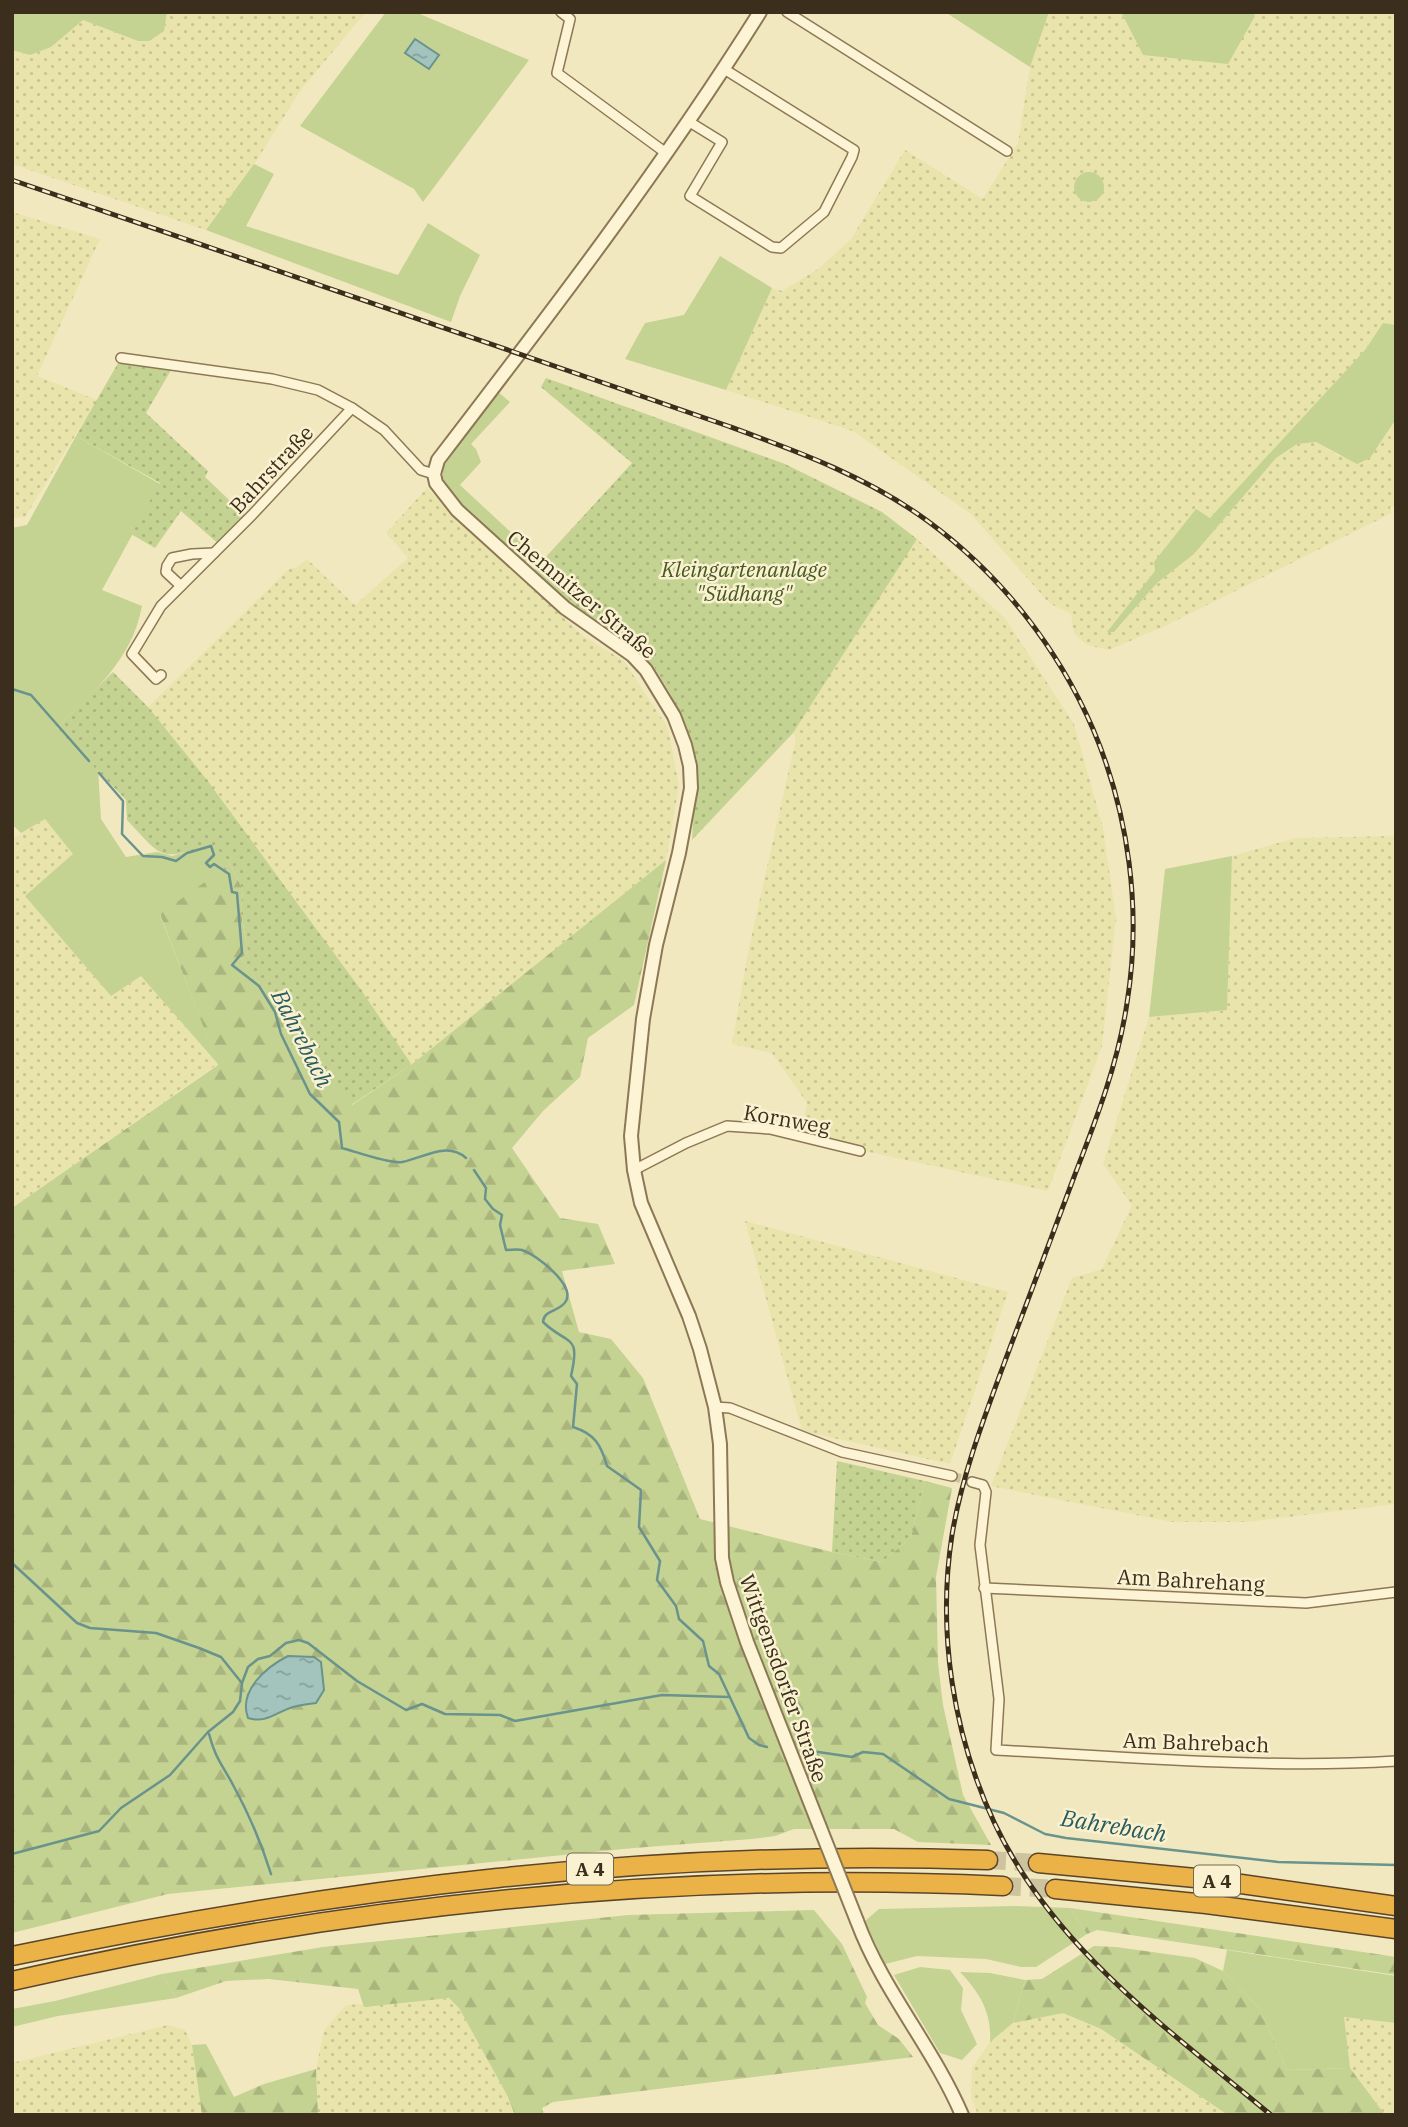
<svg xmlns="http://www.w3.org/2000/svg" width="1408" height="2127" font-family="'IBM Plex Serif',serif">
<style>
.farmland{fill:url(#farmland-dots);fill-rule:evenodd}
.green{fill:#c4d292}
.forest{fill:url(#forest-firs)}
.garden{fill:url(#garden-dots)}
.water{fill:url(#water-ripples);stroke:#69938c;stroke-width:2}
.lines{fill:none;stroke-linecap:round;stroke-linejoin:round}
.stream{stroke:#69938c;stroke-width:2.5}
.minor-tunnel{stroke:#cdc39f;stroke-width:9;stroke-dasharray:9 4.5;stroke-linecap:butt}
.motorway-tunnel{stroke:#cdc39f;stroke-width:18;stroke-dasharray:18 9;stroke-linecap:butt}
.minor-casing{stroke:#8d7856;stroke-width:12}
.tertiary-casing{stroke:#8d7856;stroke-width:16}
.motorway-casing{stroke:#5a452a;stroke-width:21}
.minor{stroke:#fcf4d4;stroke-width:9}
.tertiary{stroke:#fcf4d4;stroke-width:12}
.motorway{stroke:#ebb247;stroke-width:18}
.rail-casing{stroke:#3b2e1c;stroke-width:5}
.rail{stroke:#f9f1d0;stroke-width:2.5;stroke-dasharray:8;stroke-linecap:butt}
.tertiary-bridge-casing{stroke:#8d7856;stroke-width:16;stroke-linecap:butt}
.tertiary-bridge{stroke:#fcf4d4;stroke-width:12}
.labels{text-anchor:middle;dominant-baseline:central;stroke-width:5;stroke-linejoin:round;paint-order:stroke}
.shield{fill:#f9f1d0;stroke:#746852;stroke-width:2}
.shield-label{font-size:19px;font-weight:bold;fill:#3b2e1c}
.street-label{font-size:21px;fill:#3b2e1c;stroke:#f9f1d0}
.park-label{font-size:21px;font-style:italic;fill:#465a20;stroke:#f9f1d0}
.water-label{font-size:23px;font-style:italic;fill:#295b5d;stroke:#f9f1d0}
</style>
<defs>
<pattern id="farmland-dots" width="8" height="8" patternUnits="userSpaceOnUse" patternTransform="scale(1.75)"><rect width="8" height="8" fill="#e9e4ac"/><path d="M2 2h.1M6 6h.1" fill="none" stroke="#c9c493" stroke-width="1.8" stroke-linecap="round"/></pattern>
<pattern id="forest-firs" width="22" height="20" patternUnits="userSpaceOnUse" patternTransform="scale(1.75)"><rect width="22" height="20" fill="#c4d292"/><path d="M5 1l3.5 6h-7zM16 11l3.5 6h-7z" fill="#a9b57d"/></pattern>
<pattern id="garden-dots" width="8" height="8" patternUnits="userSpaceOnUse" patternTransform="scale(1.75)"><rect width="8" height="8" fill="#c4d292"/><path d="M2 2h.1M6 6h.1" fill="none" stroke="#a9b57d" stroke-width="1.8" stroke-linecap="round"/></pattern>
<pattern id="water-ripples" width="26" height="14" patternUnits="userSpaceOnUse" patternTransform="scale(1.75)"><rect width="26" height="14" fill="#a3c4bd"/><path d="M2 4q2-2 4 0t4 0M15 11q2-2 4 0t4 0" fill="none" stroke="#86a099"/></pattern>
</defs>
<rect width="100%" height="100%" fill="#f2e8c0"/>
<g class="farmland">
<path d="M167,12H366L300,91L252,168L206,230L12,164V50L30,55L51,47L83,20L138,41L164,31Z"/>
<path d="M1049,12H1121L1143,55L1255,16L1253,12H1396V325L1383,323L1365,350L1210,519L1197,510L1115,632L1157,583L1194,554L1276,458L1297,444L1316,442L1339,456L1370,458L1396,419V505L1390,507L1392,513L1165,626L1109,650L1087,645L1074,634L1071,614L1049,603L971,514L853,431L726,390L772,288L782,291L818,269L851,239L905,150L983,199L1018,143L1030,67ZM1083,173L1097,174L1102,181L1098,198L1094,201L1089,202L1074,190L1075,180Z"/>
<path d="M12,212L100,239L37,376L97,400L25,517L12,518Z"/>
<path d="M427,488L583,636L624,661L668,728L679,786L666,860L411,1065L285,885L148,707L289,569L297,567L307,559L355,605L408,558L386,533Z"/>
<path d="M917,539L1005,618L1074,724L1103,828L1116,918L1102,1046L1048,1191L810,1139L803,1126L807,1103L772,1053L732,1044L748,952L796,738L793,733Z"/>
<path d="M45,819L74,854L25,896L111,996L141,976L218,1064L12,1208V839Z"/>
<path d="M1396,836V1504L1247,1522H1172L991,1486L1072,1278L1102,1269L1132,1205L1103,1164L1149,1017L1227,1010L1232,856L1296,838Z"/>
<path d="M745,1221L1008,1292L950,1464L802,1431Z"/>
<path d="M449,1998L459,2008L507,2095L515,2115H318L316,2069L324,2030L346,2005Z"/>
<path d="M1063,2013L1100,2029L1228,2115H978L971,2097L972,2068L990,2042L1013,2023Z"/>
<path d="M1343,2017L1396,2023V2115H1385L1350,2068Z"/>
<path d="M168,2025L185,2030L192,2045L202,2115H12V2063Z"/>
</g>
<g class="green">
<path d="M12,12H167L164,31L149,41H138L83,20L51,47L30,55L12,50Z"/>
<path d="M386,12H415L529,60L423,202L414,189L300,126Z"/>
<path d="M945,12H1049L1030,67Z"/>
<path d="M1121,12H1253L1255,16L1228,64L1143,55Z"/>
<path d="M254,164L274,174L246,226L398,275L428,223L480,255L460,296L451,322L206,230Z"/>
<circle cx="1089" cy="187" r="15"/>
<path d="M720,256L772,288L726,390L625,359L645,323L684,315Z"/>
<path d="M1383,323L1396,325V419L1370,458L1357,464L1316,442L1297,444L1276,458L1194,554L1157,583L1114,632H1107L1155,571L1154,562L1196,509L1210,518L1365,350Z"/>
<path d="M498,392L510,402L471,444L476,449L481,462L460,485L530,550L531,555L525,563L521,562C502,544 451,505 444,482C441,471 444,464 449,455Z"/>
<path d="M76,436L160,484L102,590L142,606C132,660 94,691 57,728L98,768L101,819L126,857L157,852L172,856L214,844L230,864L160,915L218,1064L141,976L111,996L25,896L73,854L45,819L21,833L12,824V528L27,525Z"/>
<path d="M1232,856L1227,1010L1149,1017L1165,869Z"/>
<path d="M1016,1906L1070,1908L1087,1934L1036,1967H1021L986,1959L917,1956L885,1964L865,1921L879,1909Z"/>
<path d="M1227,1950L1396,1976V2023L1344,2017L1350,2068L1287,2070L1260,2009L1223,1971Z"/>
<path d="M920,1967L950,1970L963,1988L961,2010L977,2044L962,2060L940,2053L894,1975Z"/>
<path d="M960,1972L990,1973L1025,1980L1013,2023L990,2042C992,2013 980,1993 960,1972Z"/>
<path d="M162,1974L176,1998L58,2016L12,2027V2009L55,2001Z"/>
</g>
<g class="forest">
<path d="M666,860L634,1005L588,1038L580,1077L543,1111L512,1148L560,1218L598,1224L615,1264L562,1271L579,1332L611,1339L643,1378L700,1519L832,1552L882,1562L911,1537L925,1481L952,1488L936,1577L938,1663L943,1705L963,1795L991,1845L918,1842L894,1829H794L775,1836L752,1839L634,1848L168,1894L12,1933V1208L218,1065L160,914L230,864L243,890L241,913L248,952L241,959L352,1105L411,1065Z"/>
<path d="M1070,1908L1396,1957V1975L1097,1930L1087,1934Z"/>
<path d="M814,1910L842,1944L867,1997L865,2003L878,2025L899,2039L913,2057L553,2102L542,2108L544,2115H515L507,2095L459,2008L449,1998L364,2007L358,1989L269,1979L226,1981L176,1998L162,1974L323,1947L628,1915Z"/>
<path d="M1094,1946L1116,1947L1195,1958L1223,1971L1260,2009L1287,2070L1350,2068L1385,2115H1228L1101,2029L1063,2013L1013,2023L1025,1980L1042,1979Z"/>
<path d="M206,2044L234,2097L264,2084L316,2069L318,2115H202L192,2045Z"/>
</g>
<g class="garden">
<path d="M121,358L174,365L146,413L208,471L205,477L248,518L221,546L181,511L155,548L131,534L160,483L76,436Z"/>
<path d="M546,378L785,464L882,512L917,539L793,733L692,840L697,759L671,695L654,667L625,641L574,608L533,571L632,463L541,387Z"/>
<path d="M113,672L148,707L207,780L361,990L410,1062L411,1065L351,1105L241,959L248,952L241,912L243,890L230,864L213,845C159,859 166,862 127,820L126,800L57,728Z"/>
<path d="M837,1461L925,1481L911,1537L882,1562L832,1552Z"/>
</g>
<g class="water">
<path d="M415,39L439,55L429,69L405,53Z"/>
<path d="M288,1656L314,1657L321,1662L324,1690L316,1703C308,1704 300,1705 293,1707C276,1712 266,1724 248,1718C238,1691 266,1667 288,1656Z"/>
</g>
<g class="lines">
<g class="stream">
<path d="M12,689L31,695L89,761"/>
<path d="M99,773L123,801L122,834L143,856L162,857L176,861L187,853L211,846L214,855L206,863L210,867L214,864L229,874L232,892L237,893L242,953L232,965L259,986L275,1012L281,1034L310,1094L339,1122L342,1148C357,1152 389,1164 402,1162C423,1158 447,1141 466,1158"/>
<path d="M474,1170L486,1188L485,1199L493,1209L502,1215L500,1225L506,1250C511,1250 518,1249 522,1250C537,1255 575,1285 566,1301C560,1312 544,1309 543,1322C568,1346 581,1333 571,1376L577,1384L573,1427C595,1434 601,1445 607,1466L641,1490L639,1527L660,1561L657,1580L676,1606L679,1619L703,1641L709,1666L719,1674L749,1738L759,1745L767,1747"/>
<path d="M12,1563L77,1623L90,1628L156,1633L199,1648L221,1657L241,1682"/>
<path d="M209,1734C215,1757 221,1763 232,1783C248,1812 261,1842 271,1874"/>
<path d="M805,1750L852,1757L863,1752L883,1754L949,1799L1004,1813L1045,1834L1066,1838L1278,1862L1396,1865"/>
<path d="M12,1854L99,1831L121,1808L170,1775L208,1732L233,1712L240,1701L242,1683L248,1667L258,1659L270,1656L286,1643L299,1640L308,1643L357,1681L406,1710L422,1704L445,1714L500,1715L515,1721L662,1695L729,1697"/>
</g>
<path class="minor-tunnel" d="M952,1476L972,1482"/>
<g class="motorway-tunnel">
<path d="M988,1860L1038,1863"/>
<path d="M1003,1886L1055,1889"/>
</g>
<defs>
<g id="minor">
<path d="M561,12L570,19L557,73L666,153"/>
<path d="M787,12L1007,151"/>
<path d="M688,121L722,142L690,196L772,247L781,248L824,212L852,157L854,150L724,69"/>
<path d="M121,358L272,379L318,390L352,408L384,430L421,470L434,474"/>
<path d="M181,586L166,572L167,566L172,558L192,554L214,553"/>
<path d="M161,675L156,679L132,654L161,606L252,515L352,408"/>
<path d="M634,1170L686,1143L727,1126L770,1129L860,1151"/>
<path d="M715,1407L730,1408L842,1452L952,1476"/>
<path d="M972,1482L983,1485L986,1492L980,1545L999,1699L996,1750C1129,1757 1263,1769 1396,1761"/>
<path d="M984,1588L1306,1603L1396,1592"/>
</g>
<g id="tertiary">
<path d="M760,12C662,168 550,314 438,460L434,474L436,483L457,510L565,608L632,655L646,670L674,716L685,745L690,766L691,788L679,853L656,945L643,1019L631,1136L634,1170L641,1203L689,1316L700,1349L715,1407L720,1444L722,1558L727,1582L747,1642L819,1825"/>
<path d="M857,1921C883,1991 933,2047 962,2115"/>
</g>
<g id="motorway">
<path d="M1038,1863L1206,1879L1396,1906"/>
<path d="M1055,1889L1206,1904L1396,1929"/>
<path d="M12,1956C338,1888 655,1848 988,1860"/>
<path d="M12,1981C336,1907 671,1870 1003,1886"/>
</g>
</defs>
<use href="#minor" class="minor-casing"/>
<use href="#tertiary" class="tertiary-casing"/>
<use href="#motorway" class="motorway-casing"/>
<use href="#minor" class="minor"/>
<use href="#tertiary" class="tertiary"/>
<use href="#motorway" class="motorway"/>
<defs>
<path id="rail" d="M12,180C198,243 384,307 569,371C622,389 675,408 728,426C799,452 868,477 929,522C1001,575 1058,648 1093,729C1129,814 1142,911 1127,1003C1118,1064 1096,1120 1074,1177C1051,1239 1028,1300 1005,1361C984,1418 962,1475 952,1535C937,1632 953,1734 994,1822C1053,1948 1167,2028 1271,2115"/>
</defs>
<use href="#rail" class="rail-casing"/>
<use href="#rail" class="rail"/>
<defs>
<path id="tertiary-bridge" d="M819,1825L857,1921"/>
</defs>
<use href="#tertiary-bridge" class="tertiary-bridge-casing"/>
<use href="#tertiary-bridge" class="tertiary-bridge"/>
</g>
<g class="labels">
<g class="shield">
<rect x="567" y="1853.5" width="46" height="31" rx="5"/>
<rect x="1194" y="1865.5" width="46" height="31" rx="5"/>
</g>
<g class="shield-label">
<text x="590" y="1869">A 4</text>
<text x="1217" y="1881">A 4</text>
</g>
<g class="street-label">
<text transform="translate(271 469) rotate(-47)">Bahrstraße</text>
<text transform="translate(582 594) rotate(40)">Chemnitzer Straße</text>
<text transform="translate(787 1119) rotate(10)">Kornweg</text>
<text transform="translate(1191 1580) rotate(3)">Am Bahrehang</text>
<text transform="translate(784 1678) rotate(70)">Wittgensdorfer Straße</text>
<text transform="translate(1196 1742) rotate(2)">Am Bahrebach</text>
</g>
<g class="park-label">
<text x="744" y="569">Kleingartenanlage<tspan x="744" dy="24">"Südhang"</tspan></text>
</g>
<g class="water-label">
<text transform="translate(303 1038) rotate(63)">Bahrebach</text>
<text transform="translate(1114 1825) rotate(9)">Bahrebach</text>
</g>
</g>
<rect width="1408" height="2127" fill="none" stroke="#3b2e1c" stroke-width="28"/>
</svg>
